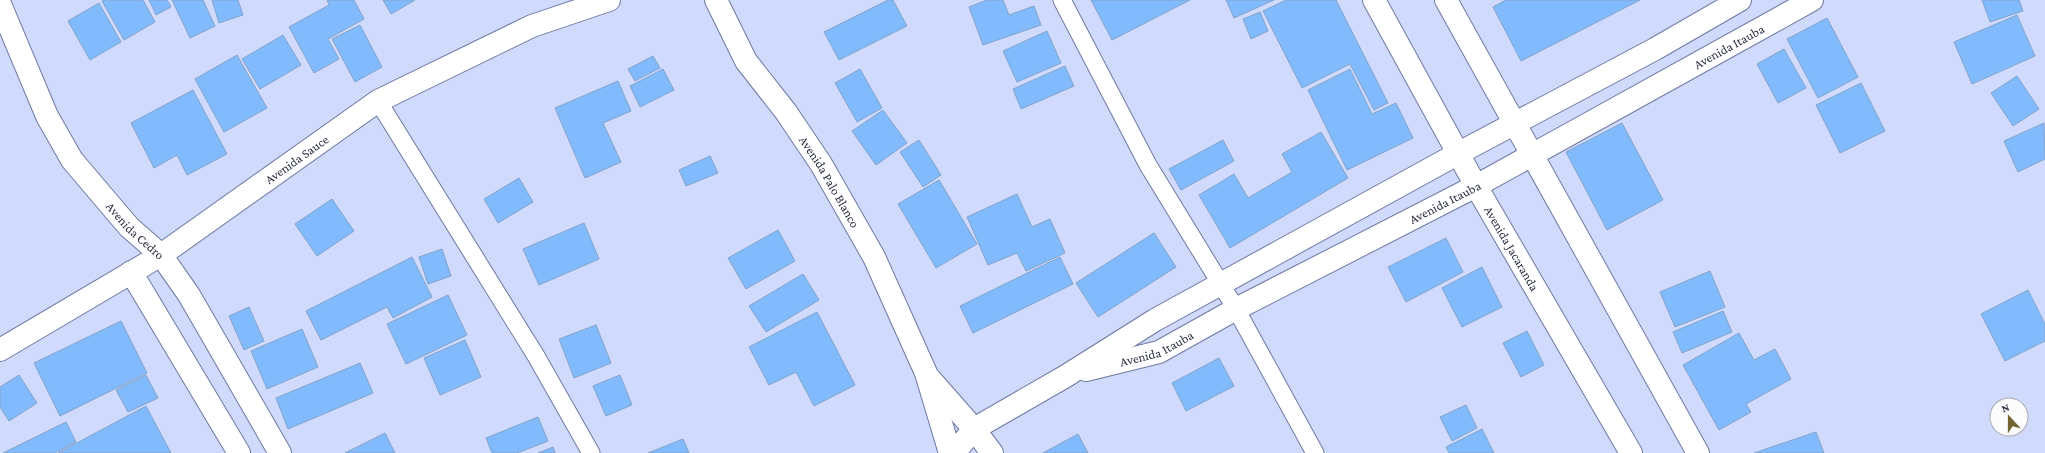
<svg xmlns="http://www.w3.org/2000/svg" width="2045" height="453" font-family="'Crimson Pro',serif">
<style>
.building{fill:#81bbfe;stroke:#84a3c8}
.lines{fill:none;stroke-linecap:round;stroke-linejoin:round}
.lane-casing{stroke:#6e79a2;stroke-width:19}
.street-casing{stroke:#6e79a2;stroke-width:24}
.lane{stroke:#fff;stroke-width:17}
.street{stroke:#fff;stroke-width:22}
.labels{text-anchor:middle;dominant-baseline:central;stroke-width:3;stroke-linejoin:round;paint-order:stroke}
.street-label{font-size:13px;fill:#2b3041;stroke:#fcfcfc}
</style>
<rect width="100%" height="100%" fill="#cfdafd"/>
<g class="building">
<path d="M104,0H143L155,22L124,40L102,1Z"/>
<path d="M149,0H167L171,7L156,15Z"/>
<path d="M172,0H203L215,26L190,38Z"/>
<path d="M212,0H238L243,15L219,23Z"/>
<path d="M327,0H354L364,19L328,39L339,59L314,73L289,27L329,5Z"/>
<path d="M383,0H415L391,14Z"/>
<path d="M888,0H893L907,26L839,60L824,32Z"/>
<path d="M987,0H1003L1009,15L1034,6L1041,25L983,45L969,7Z"/>
<path d="M1091,0H1190L1112,40Z"/>
<path d="M1226,0H1274L1234,18Z"/>
<path d="M1286,0H1336L1388,103L1374,110L1350,64L1302,88L1263,11Z"/>
<path d="M1506,0H1640L1521,61L1493,7Z"/>
<path d="M1982,0H2019L2023,11L1990,22Z"/>
<path d="M99,3L121,42L90,60L68,21Z"/>
<path d="M1260,12L1268,31L1251,39L1243,19Z"/>
<path d="M2017,15L2035,56L1972,84L1954,42Z"/>
<path d="M1827,18L1858,77L1818,98L1787,39Z"/>
<path d="M360,25L382,67L355,82L332,39Z"/>
<path d="M1047,31L1061,63L1017,82L1003,51Z"/>
<path d="M283,35L301,65L260,89L242,59Z"/>
<path d="M1784,49L1806,88L1778,103L1757,64Z"/>
<path d="M237,55L267,108L224,132L195,79Z"/>
<path d="M653,56L660,68L635,81L628,69Z"/>
<path d="M1065,66L1074,86L1021,109L1013,89Z"/>
<path d="M663,69L674,90L640,107L630,86Z"/>
<path d="M860,69L882,108L857,122L835,83Z"/>
<path d="M1350,69L1372,114L1396,103L1413,138L1347,170L1308,90Z"/>
<path d="M2017,76L2039,109L2013,126L1991,93Z"/>
<path d="M618,81L631,111L603,123L621,162L585,178L555,108Z"/>
<path d="M1861,83L1885,131L1840,153L1816,105Z"/>
<path d="M193,90L227,154L187,175L177,155L154,168L131,123Z"/>
<path d="M883,110L907,143L876,165L852,131Z"/>
<path d="M1622,123L1663,200L1607,230L1566,152Z"/>
<path d="M2044,123L2045,159L2018,172L2004,141Z"/>
<path d="M1321,132L1348,178L1230,248L1199,195L1234,174L1248,198L1292,172L1282,154Z"/>
<path d="M919,140L941,175L923,187L900,152Z"/>
<path d="M1223,140L1234,161L1181,190L1169,169Z"/>
<path d="M710,156L718,173L686,186L679,170Z"/>
<path d="M519,178L533,202L498,223L484,199Z"/>
<path d="M939,180L977,244L936,268L898,204Z"/>
<path d="M1017,194L1032,227L1050,219L1065,253L1026,271L1017,253L988,265L967,217Z"/>
<path d="M332,199L354,231L317,256L295,224Z"/>
<path d="M584,223L599,259L539,285L523,249Z"/>
<path d="M778,230L795,261L746,289L728,258Z"/>
<path d="M1154,233L1176,267L1098,317L1076,283Z"/>
<path d="M1446,238L1463,272L1406,302L1388,267Z"/>
<path d="M442,249L451,276L428,284L419,257Z"/>
<path d="M412,257L432,297L393,318L387,307L321,340L306,311Z"/>
<path d="M1060,257L1073,284L973,333L960,306Z"/>
<path d="M1482,267L1502,307L1462,327L1442,288Z"/>
<path d="M1710,271L1725,307L1675,327L1660,292Z"/>
<path d="M803,274L819,300L766,332L749,306Z"/>
<path d="M2028,290L2045,324V341L2005,361L1981,314Z"/>
<path d="M448,295L467,335L406,364L387,324Z"/>
<path d="M249,307L264,341L244,350L229,316Z"/>
<path d="M1723,311L1732,332L1682,353L1673,332Z"/>
<path d="M817,312L855,385L814,406L796,372L769,385L749,347Z"/>
<path d="M121,321L147,373L60,416L34,363Z"/>
<path d="M596,325L611,363L574,378L559,339Z"/>
<path d="M302,329L318,367L267,389L251,351Z"/>
<path d="M1527,331L1544,365L1521,377L1503,343Z"/>
<path d="M1739,333L1754,360L1775,349L1791,379L1746,404L1751,412L1719,430L1683,365Z"/>
<path d="M465,340L481,377L440,395L424,358Z"/>
<path d="M1219,358L1234,386L1186,411L1172,383Z"/>
<path d="M360,363L373,393L288,429L276,398Z"/>
<path d="M19,375L37,403L9,421L0,407V387Z"/>
<path d="M146,375L158,398L128,412L116,390Z"/>
<path d="M620,375L632,405L606,416L593,386Z"/>
<path d="M1466,405L1477,428L1452,441L1440,417Z"/>
<path d="M146,406L171,453H58Z"/>
<path d="M538,417L548,441L517,453H492L486,438Z"/>
<path d="M66,422L76,442L55,453H3Z"/>
<path d="M1482,429L1494,453H1449L1446,447Z"/>
<path d="M1816,432L1824,453H1754Z"/>
<path d="M385,433L395,453H345Z"/>
<path d="M1078,434L1088,453H1043Z"/>
<path d="M683,439L689,453H648Z"/>
<path d="M553,447L555,453H538Z"/>
</g>
<g class="lines">
<defs>
<g id="lane">
<path d="M1062,0L1148,165L1236,309L1315,453"/>
<path d="M378,101L536,356L591,453"/>
</g>
<g id="street">
<path id="s1" d="M716,0L746,61L786,112L821,164L874,257L926,373L950,453"/>
<path id="s2" d="M1374,0L1476,186L1631,453"/>
<path d="M1446,0L1698,453"/>
<path id="s3" d="M0,4L47,116L72,160L129,227L161,255L189,295L280,453"/>
<path d="M131,272L239,453"/>
<path id="s4" d="M0,350L161,255L378,101L532,26L609,0"/>
<path id="s5" d="M1086,370L1159,352L1236,309L1476,186L1812,0"/>
<path d="M930,379L974,429L992,453"/>
<path d="M954,453L974,429L1066,376L1155,320L1459,153L1655,49L1740,0"/>
</g>
</defs>
<use href="#lane" class="lane-casing"/>
<use href="#street" class="street-casing"/>
<use href="#lane" class="lane"/>
<use href="#street" class="street"/>
</g>
<g class="labels">
<g class="street-label">
<text stroke="none"><textPath href="#s5" startOffset="722">Avenida Itauba</textPath></text>
<text stroke="none"><textPath href="#s4" startOffset="353">Avenida Sauce</textPath></text>
<text stroke="none"><textPath href="#s1" startOffset="215">Avenida Palo Blanco</textPath></text>
<text stroke="none"><textPath href="#s5" startOffset="398">Avenida Itauba</textPath></text>
<text stroke="none"><textPath href="#s3" startOffset="267">Avenida Cedro</textPath></text>
<text stroke="none"><textPath href="#s2" startOffset="284">Avenida Jacaranda</textPath></text>
<text stroke="none"><textPath href="#s5" startOffset="74">Avenida Itauba</textPath></text>
</g>
</g>
<g transform="translate(2009 417) rotate(339)"><circle r="19" fill="#fcfcfc" stroke="#a8aab1"/>
<path d="M0-3L7 15L0 10L-7 15Z" fill="#736431"/>
<text y="-6" font-size="11" font-weight="bold" text-anchor="middle" fill="#2b3041">N</text>
</g>
</svg>
